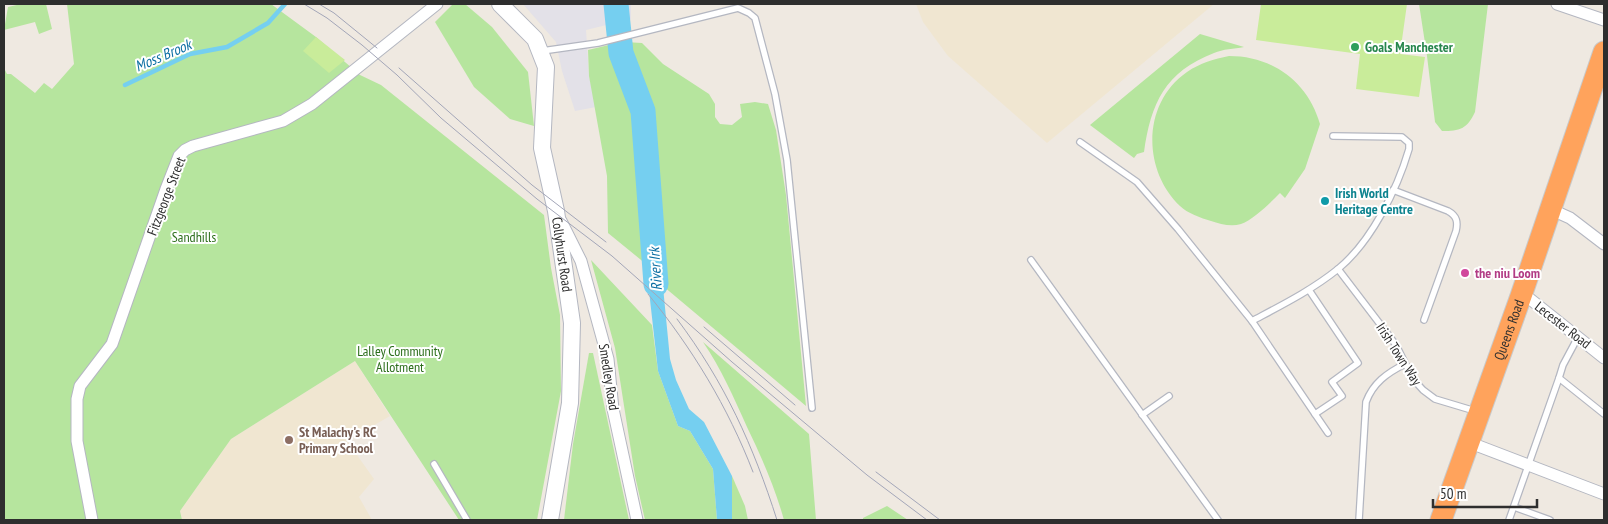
<svg xmlns="http://www.w3.org/2000/svg" width="1608" height="524" font-family="'PT Sans Narrow',sans-serif">
<style>
.industrial{fill:#e3e1e8}
.education{fill:#f0e6d1}
.green{fill:#b6e59e}
.pitch{fill:#c9ec9a}
.water{fill:#75cff0}
.lines{fill:none;stroke-linecap:round;stroke-linejoin:round}
.stream{stroke:#75cff0;stroke-width:4.5}
.river{stroke:#75cff0;stroke-width:25}
.lane-casing{stroke:#b4b7c1;stroke-width:8}
.street-casing{stroke:#b4b7c1;stroke-width:13}
.secondary-casing{stroke:#b4b7c1;stroke-width:18}
.highway-casing{stroke:#c9c9c9;stroke-width:23}
.lane{stroke:#fff;stroke-width:5.5}
.street{stroke:#fff;stroke-width:11}
.secondary{stroke:#fff;stroke-width:16}
.highway{stroke:#ffa35c;stroke-width:21}
.tram{stroke:#a3a6b8;stroke-width:1}
.leisure-dot{fill:#2e9e5b;stroke:#fff;stroke-width:2}
.culture-dot{fill:#0f9aa8;stroke:#fff;stroke-width:2}
.hotel-dot{fill:#d1479c;stroke:#fff;stroke-width:2}
.education-dot{fill:#8d6e63;stroke:#fff;stroke-width:2}
.labels{text-anchor:middle;dominant-baseline:central;stroke-width:4;stroke-linejoin:round;paint-order:stroke}
.leisure-label{font-size:14px;font-weight:bold;fill:#27864d;stroke:#fff;text-anchor:start}
.culture-label{font-size:14px;font-weight:bold;fill:#0d838f;stroke:#fff;text-anchor:start}
.street-label{font-size:14px;fill:#2e2e2e;stroke:#fff}
.park-label{font-size:14px;fill:#2c6e1b;stroke:#fff}
.hotel-label{font-size:14px;font-weight:bold;fill:#b23c85;stroke:#fff;text-anchor:start}
.education-label{font-size:14px;font-weight:bold;fill:#785e54;stroke:#fff;text-anchor:start}
.water-label{font-size:15px;font-style:italic;fill:#0d6fa3;stroke:#fff}
</style>
<rect width="100%" height="100%" fill="#efe9e1"/>
<path class="industrial" d="M523,4H631V19L586,30L589,76L596,107L575,111L562,71L556,42Z"/>
<g class="education">
<path d="M916,4H1214L1047,143L948,56L923,22Z"/>
<path d="M355,361L390,416L347,441L374,479L359,497L372,520H182L180,511L231,439Z"/>
</g>
<g class="green">
<path d="M21,4H46L52,29L39,34L35,22L4,30L8,7Z"/>
<path d="M67,4H271L316,37L360,75L381,85L544,215L551,268L560,315L561,391L537,520H459L355,361L231,439L180,511L182,520H4V68L7,74H11L35,93L44,83L52,89L74,64Z"/>
<path d="M453,4H465L492,27L528,72L534,126L510,119L474,87L435,22Z"/>
<path d="M1419,4H1488L1475,112C1467,129 1460,131 1442,131L1435,122L1427,56Z"/>
<path d="M1200,34L1244,47C1234,49 1223,49 1214,53C1165,72 1151,103 1144,152L1137,154L1134,158L1090,125Z"/>
<path d="M625,42L642,43L663,64L709,94L715,104V117L720,124L732,125L742,117L740,104L755,102L768,104L776,130L786,195L806,406L663,286L654,159L648,112L627,53Z"/>
<path d="M613,44L635,113L645,212L647,246L646,264L608,233L607,176L589,76L588,50Z"/>
<path d="M1229,56C1273,56 1308,82 1320,124L1305,169L1285,198L1280,193C1270,203 1254,219 1241,224C1231,227 1220,224 1211,221C1201,218 1187,213 1180,206C1142,170 1142,103 1187,72C1200,63 1214,59 1229,56Z"/>
<path d="M591,260L652,325L658,371L678,426L690,431L713,469L717,520H645L635,476L615,348Z"/>
<path d="M703,342L809,434L816,520H784C775,488 762,458 747,427C734,398 721,368 703,342Z"/>
<path d="M589,353H593L629,520H564L573,444Z"/>
<path d="M732,476L745,506L748,520H732Z"/>
<path d="M887,506L908,520H863V518Z"/>
</g>
<g class="pitch">
<path d="M1261,4H1407L1400,54L1425,57L1419,97L1356,89L1360,54L1256,40Z"/>
<path d="M316,37L345,60L329,73L303,51Z"/>
</g>
<path class="water" d="M647,246L660,256L670,359L676,380L689,409L704,422L732,476V520H717L713,469L690,431L678,426L658,371L646,264Z"/>
<g class="lines">
<path class="stream" d="M125,85L190,54L227,47L268,23L285,4"/>
<path class="river" d="M616,4L621,53L643,111L656,284"/>
<defs>
<g id="lane">
<path d="M542,51L598,43L738,8L749,13L755,18L775,94L787,160L812,408"/>
<path d="M1080,142L1137,182L1178,229L1252,321L1315,414L1342,396L1332,382L1358,363L1309,290"/>
<path d="M1393,190L1448,211C1457,216 1458,222 1456,231L1424,320"/>
<path d="M1031,260L1218,520"/>
<path d="M1338,269L1396,345L1413,379L1423,390L1435,399L1475,411"/>
<path d="M1252,321C1282,305 1312,290 1338,269C1371,242 1397,190 1409,149V143L1402,137L1333,136"/>
<path d="M1578,337L1563,365L1559,378L1604,414"/>
<path d="M1315,414L1328,433"/>
<path d="M1142,415L1169,396"/>
<path d="M434,464L467,520"/>
<path d="M1514,507L1550,520"/>
<path d="M1359,520L1366,402C1373,383 1387,373 1405,364"/>
<path d="M1509,520L1559,378"/>
</g>
<g id="street">
<path d="M1557,4L1604,20"/>
<path d="M1550,209L1570,218L1604,244"/>
<path d="M561,221L581,261L608,359L613,409L637,520"/>
<path d="M1521,296L1530,299L1604,358"/>
<path d="M1468,442L1604,494"/>
<path d="M92,520L77,441V399L80,386L112,344L166,189L179,156L185,150L193,146L283,121L312,104L437,4"/>
</g>
<g id="secondary">
<path id="s1" d="M500,4L535,39L546,67L542,148L556,211L572,323L570,403L550,520"/>
</g>
<g id="highway">
<path id="s2" d="M1441,520L1521,296L1604,52"/>
</g>
</defs>
<use href="#lane" class="lane-casing"/>
<use href="#street" class="street-casing"/>
<use href="#secondary" class="secondary-casing"/>
<use href="#highway" class="highway-casing"/>
<use href="#lane" class="lane"/>
<use href="#street" class="street"/>
<use href="#secondary" class="secondary"/>
<use href="#highway" class="highway"/>
<g class="tram">
<path d="M304,4L327,18L362,45L397,75L441,118L537,199L612,256L732,362L867,475L927,520"/>
<path d="M319,4L334,13L377,48"/>
<path d="M399,68L532,185L606,242"/>
<path d="M648,294C692,348 728,407 753,472"/>
<path d="M677,319C725,383 753,445 777,520"/>
<path d="M704,327L795,405"/>
<path d="M876,472L940,520"/>
</g>
</g>
<circle class="leisure-dot" cx="1355" cy="47" r="5"/>
<circle class="culture-dot" cx="1325" cy="201" r="5"/>
<circle class="hotel-dot" cx="1465" cy="273" r="5"/>
<circle class="education-dot" cx="289" cy="440" r="5"/>
<g class="labels">
<g class="leisure-label">
<text x="1365" y="47">Goals Manchester</text>
</g>
<g class="culture-label">
<text x="1335" y="193">Irish World<tspan x="1335" dy="16">Heritage Centre</tspan></text>
</g>
<g class="street-label">
<text transform="translate(166 196) rotate(-69)">Fitzgeorge Street</text>
<text stroke="none"><textPath href="#s1" startOffset="269">Collyhurst Road</textPath></text>
<text transform="translate(1563 325) rotate(38)">Lecester Road</text>
<text stroke="none"><textPath href="#s2" startOffset="202">Queens Road</textPath></text>
<text transform="translate(1399 354) rotate(57)">Irish Town Way</text>
<text transform="translate(609 377) rotate(81)">Smedley Road</text>
</g>
<g class="park-label">
<text x="194" y="237">Sandhills</text>
<text x="400" y="351">Lalley Community<tspan x="400" dy="16">Allotment</tspan></text>
</g>
<g class="hotel-label">
<text x="1475" y="273">the niu Loom</text>
</g>
<g class="education-label">
<text x="299" y="432">St Malachy's RC<tspan x="299" dy="16">Primary School</tspan></text>
</g>
<g class="water-label">
<text transform="translate(163 55) rotate(-23)">Moss Brook</text>
<text transform="translate(655 269) rotate(-94)">River Irk</text>
</g>
</g>
<rect width="1608" height="524" fill="none" stroke="#2e2e2e" stroke-width="10"/>
<path d="M1433 499v8h104v-8" fill="none" stroke="#2e2e2e" stroke-width="2.5"/>
<text x="1440" y="499" font-size="15" fill="#2e2e2e" stroke="#ffffff" stroke-width="4" paint-order="stroke">50 m</text>
</svg>
